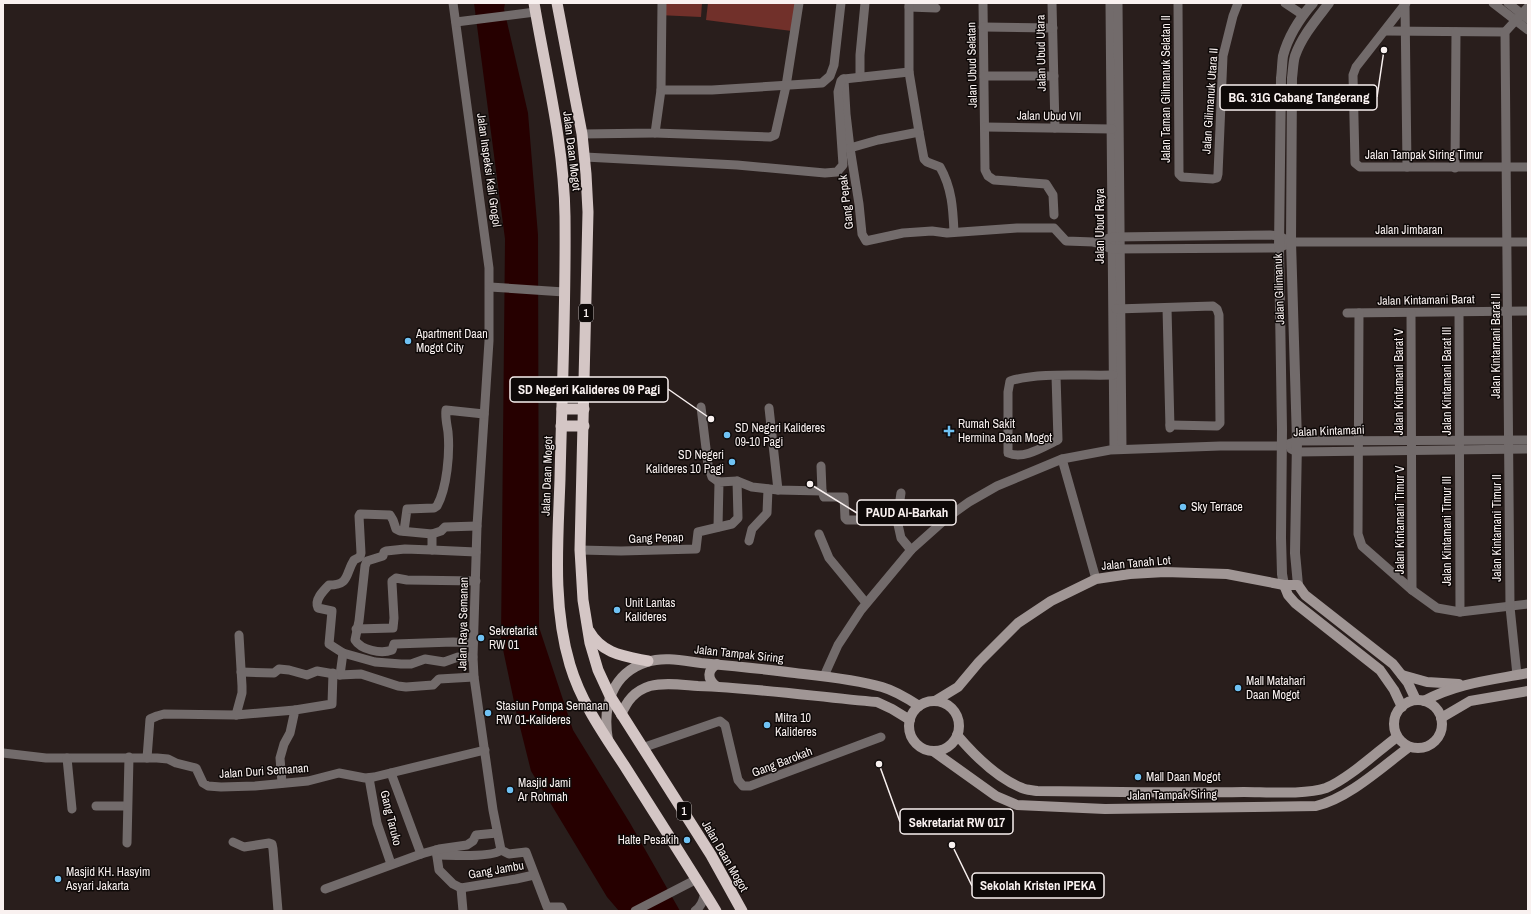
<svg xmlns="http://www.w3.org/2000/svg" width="1531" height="914" font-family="'Archivo Narrow',sans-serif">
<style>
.green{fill:#71302a}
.water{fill:#260000}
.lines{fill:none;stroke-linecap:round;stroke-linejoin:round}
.minor{stroke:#726b6b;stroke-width:9}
.tertiary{stroke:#726b6b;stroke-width:10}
.secondary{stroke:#a09695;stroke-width:10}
.trunk{stroke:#d4c6c5;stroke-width:11}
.poi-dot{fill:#6fc2f4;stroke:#0e0908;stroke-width:1.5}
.labels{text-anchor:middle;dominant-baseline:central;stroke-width:3;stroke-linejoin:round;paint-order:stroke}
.shield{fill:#0e0908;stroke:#b2abaa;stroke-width:1}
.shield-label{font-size:11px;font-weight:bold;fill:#f9f1f0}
.street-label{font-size:12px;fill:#f9f1f0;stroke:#0e0908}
.poi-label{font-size:12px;fill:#f9f1f0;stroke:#0e0908;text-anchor:start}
.leader{fill:none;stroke:#f9f1f0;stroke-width:1.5}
.callout-dot{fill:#f9f1f0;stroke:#0e0908;stroke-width:1.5}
.callout{fill:#0e0908;stroke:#f9f1f0;stroke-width:1.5}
.callout-label{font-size:13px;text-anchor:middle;font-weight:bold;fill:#f9f1f0}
</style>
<rect width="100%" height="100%" fill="#291e1c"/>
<g class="green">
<path d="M659,3H702L701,17L658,15Z"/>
<path d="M708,3H796L792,31L706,20Z"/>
</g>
<path class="water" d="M474,3H505L504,9L528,113L538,235L539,627L573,730L630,823L680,911H619L607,897L531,771L516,711L501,640L505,239Z"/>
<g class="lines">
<g class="minor">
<path d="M453,3L489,268V341L477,526L473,657L474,677L493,810L501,850L509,854L526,852L547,907H561L563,911"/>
<path d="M983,3L985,170L988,176L994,180L1046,184L1053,195L1054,215"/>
<path d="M1052,3L1055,128"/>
<path d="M1110,3L1114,449"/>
<path d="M1118,3L1122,449"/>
<path d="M1178,3L1179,174L1182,177L1213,179L1217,178L1218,174L1223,56L1233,16L1238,3"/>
<path d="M1285,3L1303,15"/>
<path d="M1406,3L1356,67L1353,75L1355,163L1360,167H1528"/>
<path d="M1493,3L1528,30"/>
<path d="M1508,3L1528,19"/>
<path d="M1405,4L1407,167"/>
<path d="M909,7L936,8"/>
<path d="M456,22L535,12"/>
<path d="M983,27L1053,28"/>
<path d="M1385,31L1505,32"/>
<path d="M984,76H1054"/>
<path d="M860,77V55L865,3"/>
<path d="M844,79L846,114L850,148L859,204L862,234L866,241L903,233L932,231L947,233L1017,228H1054L1066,241L1094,242L1113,237L1270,235L1279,236L1291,242"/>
<path d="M844,79L909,72V3"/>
<path d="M661,90L662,3"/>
<path d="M985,127L1112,129"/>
<path d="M919,132L924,159L927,162L940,167C952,188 953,209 954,232"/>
<path d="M655,133L770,137L775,135L786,86L799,3"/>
<path d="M582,134L655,133L661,90H712L822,83L830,76L834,65L841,3"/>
<path d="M850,148L878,140L919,132L909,72"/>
<path d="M585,157L737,165L825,173L837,172L843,165L838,92L841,81L843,79"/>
<path d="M1455,168L1456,32"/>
<path d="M1094,242L1112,249L1270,248H1279L1291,242H1528"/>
<path d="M490,287L564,292"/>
<path d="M1167,308L1170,428"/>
<path d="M1116,309L1213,306L1217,309L1219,315L1220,423L1217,426L1170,425"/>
<path d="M1459,312L1460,612"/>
<path d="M1347,313L1528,311"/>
<path d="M1359,313L1358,534L1362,546L1412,590L1437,608L1460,612L1528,604"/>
<path d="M1411,313L1412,590"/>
<path d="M1056,376L1058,440C1043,447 1024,460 1008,453V392L1010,381C1039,372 1082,376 1113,375"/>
<path d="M701,407L708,465L712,477L719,482"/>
<path d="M769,408L778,490"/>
<path d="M1291,449L1297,452L1528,449"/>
<path d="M1062,459L1096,579"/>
<path d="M821,466L822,491"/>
<path d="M901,493L897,520L901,538L911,550"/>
<path d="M718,527L719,482L737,481L752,487L778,490L822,491L824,497H844L845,518L847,520H897"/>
<path d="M404,531L407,509L434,508L437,506C447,488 450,453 448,432C447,425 445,417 446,410L484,414"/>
<path d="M432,534L400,531L396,529L393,520L390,515L360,514L359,516L361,553L360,557L354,560C345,574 350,585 329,585C323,591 314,600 318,608L332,611L329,644L343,653L375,662L401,664H411L425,659L444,662L458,657H473"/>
<path d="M819,534L829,558L866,603"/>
<path d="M749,541L752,529L767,513L768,489"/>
<path d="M432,550L476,552"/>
<path d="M580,550L621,551L696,549L698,532L732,524L738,518L737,481"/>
<path d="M356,629L393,628L394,618L392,583V581L396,578L407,580L476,581"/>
<path d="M473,643L453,642L395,644H394L392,650C381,654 361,650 355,640L359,621L365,566L367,561L383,556L384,552L386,551L405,549L432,550V534L441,531L445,527L477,526"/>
<path d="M241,672L274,673L279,669L289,670L307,675L317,671L340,675L361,674L398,686L406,687L433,685L439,679L474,677"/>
<path d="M340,675L343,653"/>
<path d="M1517,675L1510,607L1505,32L1528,7"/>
<path d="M824,676L838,645L861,610L911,550L948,517L969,502L997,486L1062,459L1110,450L1220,446H1282L1297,441L1528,440"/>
<path d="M236,715L242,693V686L239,635"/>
<path d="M642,748L720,721L725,725L738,780L743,786H750L881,737"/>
<path d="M3,753L46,758H157L168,759L176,763L196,768L203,783L208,786L221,787L255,786L308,781L339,773L365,778L374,777L485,750"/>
<path d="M67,758L72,809"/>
<path d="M147,758L150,719L157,716L164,714L236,715L295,710"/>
<path d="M391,773L421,854"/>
<path d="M369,778L377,823L391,864"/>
<path d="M282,783L280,758L284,744L290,733L295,710L332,704L333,673"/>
<path d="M96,806H127"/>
<path d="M233,842L244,847L269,843L272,844L273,849L278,911"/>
<path d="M127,843L129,757"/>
<path d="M436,850L439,870L453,884L461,888L516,879L534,875"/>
<path d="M437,855C450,855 492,858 501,850"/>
<path d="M461,888L463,911"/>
<path d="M325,889L421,854L439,849L467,845L473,841L476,835L497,833"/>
<path d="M635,911L697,879"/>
<path d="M695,911C702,906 703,900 705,893"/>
</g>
<g class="tertiary">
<path d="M1284,585L1282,574L1281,538L1282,429L1279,248L1281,78C1282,71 1282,63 1283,56C1288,37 1300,18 1313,3"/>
<path d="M1298,585L1295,553L1297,441L1291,242L1292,78C1293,71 1293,63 1295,56C1302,36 1316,20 1329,3"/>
</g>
<g class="secondary">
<path d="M1284,585L1288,595L1295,603L1380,670L1394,690L1402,707"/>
<path d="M1402,675L1427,682L1459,684"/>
<path d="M716,686C707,679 707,670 717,664"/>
<circle cx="1418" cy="724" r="24"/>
<path d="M935,701L958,687L979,662L1018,623L1051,601L1096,579L1130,574L1165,572L1227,574L1284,585H1298L1305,595L1393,664L1408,683L1416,700"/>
<path d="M1424,701C1457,683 1492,680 1528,673"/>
<circle cx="934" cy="726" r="25"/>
<path d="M621,715C627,701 634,691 650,686C665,682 683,685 698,686C758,688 818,697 877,702L892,709L910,720"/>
<path d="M1441,718L1470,701L1528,691"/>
<path d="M957,735C974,755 997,778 1022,788C1026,790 1032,790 1037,791C1106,792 1175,793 1244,792C1266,792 1306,795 1326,788C1348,779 1377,752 1397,737"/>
<path d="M608,740C602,706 612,673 647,662C664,656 685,661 701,663C733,666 764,669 795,673C822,676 855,679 882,687C896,691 907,698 919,706"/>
<path d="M933,751L996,796L1017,805L1105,809L1316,806C1349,798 1382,767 1409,747"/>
</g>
<g class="trunk">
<path d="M534,3C546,74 564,144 565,216C566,303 562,391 560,479C558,540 552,605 570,665C581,702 603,733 624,765C655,814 686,862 716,911"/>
<path d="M557,3L582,134L586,174L588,212L580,550L583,600L590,643L598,670L610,696L711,855L742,911"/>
<path d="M562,409H584"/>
<path d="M561,426H584"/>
<path d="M589,631C602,654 624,656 648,661"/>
</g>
</g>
<g class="poi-dot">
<circle cx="408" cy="341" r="4"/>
<path d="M947 425h4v4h4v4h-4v4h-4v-4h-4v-4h4z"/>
<circle cx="727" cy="435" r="4"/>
<circle cx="732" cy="462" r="4"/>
<circle cx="1183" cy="507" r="4"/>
<circle cx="617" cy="610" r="4"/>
<circle cx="481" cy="638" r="4"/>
<circle cx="1238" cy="688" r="4"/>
<circle cx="488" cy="713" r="4"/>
<circle cx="767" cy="725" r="4"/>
<circle cx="1138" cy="777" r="4"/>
<circle cx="510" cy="790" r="4"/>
<circle cx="687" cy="840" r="4"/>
<circle cx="58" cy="879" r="4"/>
</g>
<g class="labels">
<g class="shield">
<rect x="579" y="304" width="14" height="18" rx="3"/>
<rect x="677" y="802" width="14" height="18" rx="3"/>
</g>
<g class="shield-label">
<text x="586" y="313">1</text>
<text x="684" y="811">1</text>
</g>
<g class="street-label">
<text transform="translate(1041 53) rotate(-91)">Jalan Ubud Utara</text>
<text transform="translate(972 65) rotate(-91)">Jalan Ubud Selatan</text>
<text transform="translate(1166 89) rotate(-90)">Jalan Taman Gilimanuk Selatan II</text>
<text transform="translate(1210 101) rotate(-86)">Jalan Gilimanuk Utara II</text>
<text transform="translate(1049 116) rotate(1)">Jalan Ubud VII</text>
<text transform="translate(572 151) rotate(83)">Jalan Daan Mogot</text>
<text x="1424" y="155">Jalan Tampak Siring Timur</text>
<text transform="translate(489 170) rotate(82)">Jalan Inspeksi Kali Grogol</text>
<text transform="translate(846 202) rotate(-97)">Gang Pepak</text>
<text transform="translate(1100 226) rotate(-90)">Jalan Ubud Raya</text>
<text x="1409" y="230">Jalan Jimbaran</text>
<text transform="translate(1279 289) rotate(-92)">Jalan Gilimanuk</text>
<text transform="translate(1426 300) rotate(-1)">Jalan Kintamani Barat</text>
<text transform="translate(1496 346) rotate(-90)">Jalan Kintamani Barat II</text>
<text transform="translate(1447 381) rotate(-90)">Jalan Kintamani Barat III</text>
<text transform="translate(1399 382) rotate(-90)">Jalan Kintamani Barat V</text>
<text transform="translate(1329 431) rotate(-2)">Jalan Kintamani</text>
<text transform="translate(547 476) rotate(-88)">Jalan Daan Mogot</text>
<text transform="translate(1400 520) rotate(-90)">Jalan Kintamani Timur V</text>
<text transform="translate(1497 528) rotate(-90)">Jalan Kintamani Timur II</text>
<text transform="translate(1447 531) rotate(-90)">Jalan Kintamani Timur III</text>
<text transform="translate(656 538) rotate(-2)">Gang Pepap</text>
<text transform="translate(1136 563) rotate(-5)">Jalan Tanah Lot</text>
<text transform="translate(463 624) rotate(-89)">Jalan Raya Semanan</text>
<text transform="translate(739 654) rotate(6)">Jalan Tampak Siring</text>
<text transform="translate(782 762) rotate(-21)">Gang Barokah</text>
<text transform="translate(264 771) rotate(-4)">Jalan Duri Semanan</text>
<text transform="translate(1172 795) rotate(-1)">Jalan Tampak Siring</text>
<text transform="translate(391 818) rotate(76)">Gang Taruko</text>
<text transform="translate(725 856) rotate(60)">Jalan Daan Mogot</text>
<text transform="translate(496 870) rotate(-10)">Gang Jambu</text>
</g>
<g class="poi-label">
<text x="416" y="334">Apartment Daan<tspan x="416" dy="14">Mogot City</tspan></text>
<text x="958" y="424">Rumah Sakit<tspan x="958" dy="14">Hermina Daan Mogot</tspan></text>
<text x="735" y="428">SD Negeri Kalideres<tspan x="735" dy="14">09-10 Pagi</tspan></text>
<text x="724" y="455" text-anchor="end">SD Negeri<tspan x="724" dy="14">Kalideres 10 Pagi</tspan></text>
<text x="1191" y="507">Sky Terrace</text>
<text x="625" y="603">Unit Lantas<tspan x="625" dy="14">Kalideres</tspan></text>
<text x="489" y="631">Sekretariat<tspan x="489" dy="14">RW 01</tspan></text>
<text x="1246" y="681">Mall Matahari<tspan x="1246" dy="14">Daan Mogot</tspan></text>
<text x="496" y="706">Stasiun Pompa Semanan<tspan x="496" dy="14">RW 01-Kalideres</tspan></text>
<text x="775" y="718">Mitra 10<tspan x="775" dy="14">Kalideres</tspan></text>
<text x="1146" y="777">Mall Daan Mogot</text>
<text x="518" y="783">Masjid Jami<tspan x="518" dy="14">Ar Rohmah</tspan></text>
<text x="679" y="840" text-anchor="end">Halte Pesakih</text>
<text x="66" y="872">Masjid KH. Hasyim<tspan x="66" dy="14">Asyari Jakarta</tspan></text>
</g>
</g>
<path class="leader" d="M1384 50L1377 97M711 419L668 389M810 484L857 513M879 764L900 822M952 845L972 886"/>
<g class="callout-dot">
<circle cx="1384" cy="50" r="4"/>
<circle cx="711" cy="419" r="4"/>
<circle cx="810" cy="484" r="4"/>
<circle cx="879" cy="764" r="4"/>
<circle cx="952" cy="845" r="4"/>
</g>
<g class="callout">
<rect x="1220" y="85" width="157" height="25" rx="4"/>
<rect x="510" y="377" width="158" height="25" rx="4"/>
<rect x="857" y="500" width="99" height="25" rx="4"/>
<rect x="900" y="809" width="113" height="25" rx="4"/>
<rect x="972" y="873" width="132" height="25" rx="4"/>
</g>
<g class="callout-label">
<text x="1299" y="102">BG. 31G Cabang Tangerang</text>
<text x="589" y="394">SD Negeri Kalideres 09 Pagi</text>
<text x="907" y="517">PAUD Al-Barkah</text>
<text x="957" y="827">Sekretariat RW 017</text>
<text x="1038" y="890">Sekolah Kristen IPEKA</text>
</g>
<rect width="1531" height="914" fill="none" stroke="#f9f1f0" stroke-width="8"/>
</svg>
